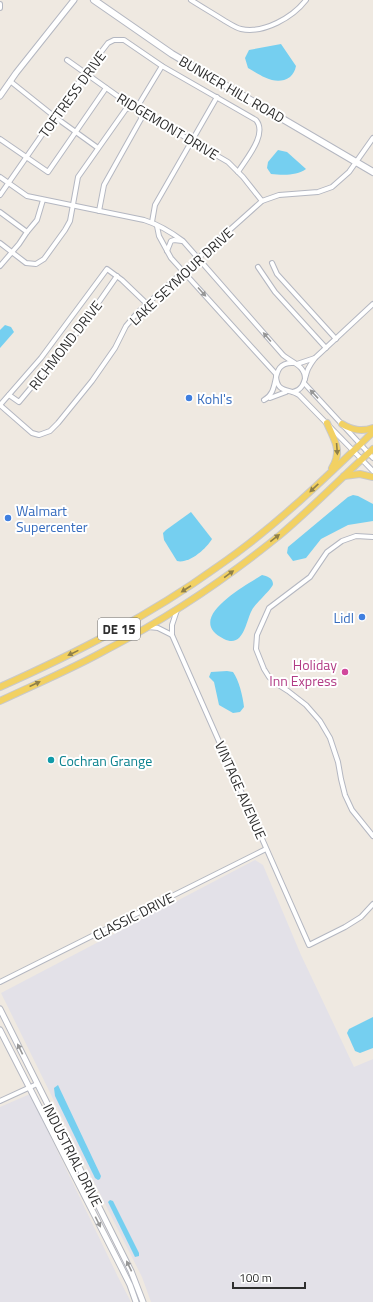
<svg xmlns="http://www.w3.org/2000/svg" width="373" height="1302" font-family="'Titillium Web',sans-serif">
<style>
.industrial{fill:#e3e1e8}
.water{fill:#75cff0}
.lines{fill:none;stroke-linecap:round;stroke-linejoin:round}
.minor-casing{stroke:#b4b7c1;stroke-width:6}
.tertiary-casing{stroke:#b4b7c1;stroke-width:7}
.secondary-casing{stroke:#b4b7c1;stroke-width:8}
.primary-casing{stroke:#c9c9c9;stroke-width:8}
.minor{stroke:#fff;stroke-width:4}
.tertiary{stroke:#fff;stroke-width:5}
.secondary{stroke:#fff;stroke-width:6}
.primary{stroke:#f2d163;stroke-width:6}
.oneway{fill:#969696}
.oneway2{fill:#908048}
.shop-dot{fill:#3f7fe0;stroke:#fff;stroke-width:1.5}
.hotel-dot{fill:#d1479c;stroke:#fff;stroke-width:1.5}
.culture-dot{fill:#0f9aa8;stroke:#fff;stroke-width:1.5}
.labels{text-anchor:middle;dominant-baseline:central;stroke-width:4;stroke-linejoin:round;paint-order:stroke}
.shield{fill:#fff;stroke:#6d6d6d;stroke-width:1}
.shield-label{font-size:13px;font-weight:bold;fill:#2e2e2e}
.street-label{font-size:14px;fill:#2e2e2e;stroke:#fff}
.shop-label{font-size:14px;fill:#366cbe;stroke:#fff;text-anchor:start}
.hotel-label{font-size:14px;fill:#b23c85;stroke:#fff;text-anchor:end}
.culture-label{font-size:14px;fill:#0d838f;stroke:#fff;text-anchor:start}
</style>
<rect width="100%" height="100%" fill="#efe9e1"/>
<g class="industrial">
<path d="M255,860L263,865L301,955L354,1067L373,1059V1302H151L142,1277L94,1182L1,993Z"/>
<path d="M30,1094L118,1277L131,1302H0V1107Z"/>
</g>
<g class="water">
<path d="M281,44L296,66C295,71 293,74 290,77C276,87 260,75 248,68L245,58L249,50Z"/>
<path d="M278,150L287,152L306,169C297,176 282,175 271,174L267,168L268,162Z"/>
<path d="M5,325L11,327L14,332L0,348V330Z"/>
<path d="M353,495L358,496L373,504V521L348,525L321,539L306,558L293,561L287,553L288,547L348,497Z"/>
<path d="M191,512L212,539C206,549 189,564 177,561L164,540L163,533L166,530Z"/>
<path d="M262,575C267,576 273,578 273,584C273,588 255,604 252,610C246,620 244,649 224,639C183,619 245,586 262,575Z"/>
<path d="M227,671L233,672C239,680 243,697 244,707L240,712L233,713L219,705L214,682L209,677L211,672Z"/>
<path d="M373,1017V1048L360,1053L355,1051L347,1033L349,1029Z"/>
<path d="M58,1085L101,1176L100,1179L98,1180L95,1178L55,1096L54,1088Z"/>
<path d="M110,1200L113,1201L139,1253V1256L135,1257L108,1202Z"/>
</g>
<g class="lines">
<defs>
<g id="minor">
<path d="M191,0C202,7 214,14 225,21C230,24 236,28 241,29C264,34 293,17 306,0"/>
<path d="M0,4V8"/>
<path d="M67,60L133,107L228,162L243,177L262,201"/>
<path d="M10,81L55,117L98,148"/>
<path d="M136,109L162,66"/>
<path d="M0,139L48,172L106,88"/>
<path d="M0,177L27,196L144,220C157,224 171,232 183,241L283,355C292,363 305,365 305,379"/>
<path d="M0,195L85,73L108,43L114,40H124L162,66L256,120C268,134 246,159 238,172"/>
<path d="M99,211L104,185L141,119L140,111"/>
<path d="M0,212L27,232"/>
<path d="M152,222L155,205L217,97"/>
<path d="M157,226L159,236L171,258L276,374"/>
<path d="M0,243L26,263L36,264L44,259L65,230L70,221L78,177L126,109L133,107"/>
<path d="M167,251L171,241L174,240L182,241"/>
<path d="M272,263L277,274L336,339"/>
<path d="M0,266L19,244L27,232L37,220L43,200"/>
<path d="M258,267L275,292L326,348"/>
<path d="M297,364L315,358"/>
<path d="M276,376C277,394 289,388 299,395L373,471"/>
<path d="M304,383L373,458"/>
<path d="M293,392C305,389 304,379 308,369C310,365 312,362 315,358L373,304"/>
<path d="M9,395L19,402L80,329L117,276"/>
<path d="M270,398L286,392"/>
<path d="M264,400C282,391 268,362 293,363"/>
<path d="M0,405L32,433L39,435L50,431L58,423L92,381L115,348L126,326L138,312L262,201L279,195L318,192L332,187L349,172L373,138"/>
<path d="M0,405L41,358L107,269L122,280L147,304"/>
<path d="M373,537L356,536L342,541L327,552L310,577L269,608L257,635L256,649L264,669L269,677L277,684L288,691L306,705L320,721L330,738L338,762L341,779L345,795L352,810L373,836"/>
<path d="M177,610L172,625V635L309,945L345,927L361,917L373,904"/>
<path d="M148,627L158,628L172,635"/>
<path d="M0,982L266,849"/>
<path d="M0,1101L37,1084"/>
</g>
<g id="tertiary">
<path d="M0,96L16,73L74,0"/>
<path d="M0,1009L131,1271L143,1302"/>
<path d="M0,1030L121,1267L130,1285L136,1302"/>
</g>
<path id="secondary" d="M94,0L172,54L373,172"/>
<g id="primary">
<path d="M327,423C334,440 343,450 332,468"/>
<path d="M342,424C352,430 361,432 373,428"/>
<path d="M344,476L360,474L373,477"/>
<path d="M0,687C76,653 149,616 217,567C274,528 323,480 373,432"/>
<path d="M0,701C36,684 72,669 106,650C168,618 226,579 280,535C312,508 342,477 373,449"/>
</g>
</defs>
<use href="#minor" class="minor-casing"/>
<use href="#tertiary" class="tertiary-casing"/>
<use href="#secondary" class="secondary-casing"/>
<use href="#primary" class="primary-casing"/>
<use href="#minor" class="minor"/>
<use href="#tertiary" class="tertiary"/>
<use href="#secondary" class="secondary"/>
<use href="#primary" class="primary"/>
</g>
<defs><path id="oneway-solid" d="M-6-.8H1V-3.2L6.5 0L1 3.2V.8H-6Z"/></defs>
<g class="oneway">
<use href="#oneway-solid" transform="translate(202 292) rotate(48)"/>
<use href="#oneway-solid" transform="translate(267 337) rotate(-131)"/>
<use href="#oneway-solid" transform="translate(314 394) rotate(-133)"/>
<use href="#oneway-solid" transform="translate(20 1049) rotate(-116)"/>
<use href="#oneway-solid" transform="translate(98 1222) rotate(63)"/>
<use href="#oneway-solid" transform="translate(129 1266) rotate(-116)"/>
</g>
<g class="oneway2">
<use href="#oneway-solid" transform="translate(337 449) rotate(86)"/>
<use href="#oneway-solid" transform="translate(314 488) rotate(137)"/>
<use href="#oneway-solid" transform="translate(275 538) rotate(-38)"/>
<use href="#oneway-solid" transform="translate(229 574) rotate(-36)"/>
<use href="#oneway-solid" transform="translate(186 589) rotate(147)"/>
<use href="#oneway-solid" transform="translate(73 653) rotate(154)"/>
<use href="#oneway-solid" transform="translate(35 684) rotate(-25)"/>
</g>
<g class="shop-dot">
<circle cx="189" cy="398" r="4"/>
<circle cx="8" cy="518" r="4"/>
<circle cx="362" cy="617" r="4"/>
</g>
<circle class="hotel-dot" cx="345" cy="672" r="4"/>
<circle class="culture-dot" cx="51" cy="760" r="4"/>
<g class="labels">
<rect class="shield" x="98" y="618" width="42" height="22" rx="3"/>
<g class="shield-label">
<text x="119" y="629">DE 15</text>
</g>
<g class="street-label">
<text transform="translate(232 89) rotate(30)">BUNKER HILL ROAD</text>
<text transform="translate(72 94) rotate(-54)">TOFTRESS DRIVE</text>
<text transform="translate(168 126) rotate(31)">RIDGEMONT DRIVE</text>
<text transform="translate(181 276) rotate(-43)">LAKE SEYMOUR DRIVE</text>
<text transform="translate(65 345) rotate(-52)">RICHMOND DRIVE</text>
<text transform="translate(241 790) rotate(66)">VINTAGE AVENUE</text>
<text transform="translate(133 916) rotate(-27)">CLASSIC DRIVE</text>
<text transform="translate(73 1155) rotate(63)">INDUSTRIAL DRIVE</text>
</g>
<g class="shop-label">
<text x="197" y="398">Kohl's</text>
<text x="16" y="510">Walmart<tspan x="16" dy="16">Supercenter</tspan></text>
<text x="354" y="617" text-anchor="end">Lidl</text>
</g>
<g class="hotel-label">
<text x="337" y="664">Holiday<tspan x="337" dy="16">Inn Express</tspan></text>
</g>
<g class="culture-label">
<text x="59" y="760">Cochran Grange</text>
</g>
</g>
<path d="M233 1282v6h72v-6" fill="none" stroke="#2e2e2e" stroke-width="2"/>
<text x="239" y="1282" font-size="12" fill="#2e2e2e" stroke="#ffffff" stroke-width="3" paint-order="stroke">100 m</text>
</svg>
